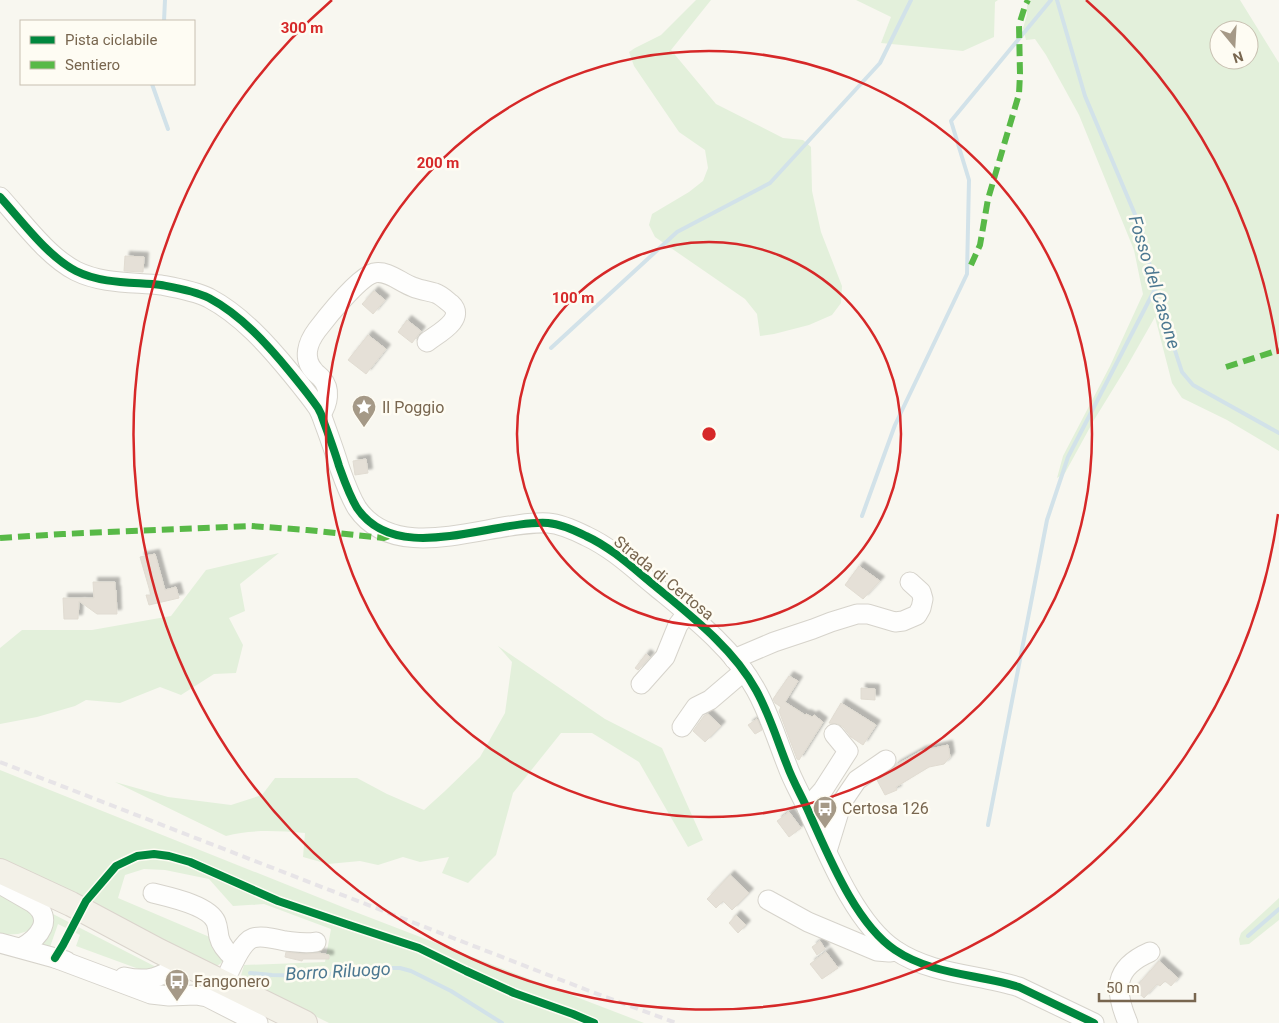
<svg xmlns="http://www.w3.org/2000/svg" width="1279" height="1023" font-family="Roboto,sans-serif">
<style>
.green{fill:#e3f0db;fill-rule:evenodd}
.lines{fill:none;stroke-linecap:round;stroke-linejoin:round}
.stream{stroke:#d2e2e9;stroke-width:4}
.building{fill:#e5e0d7;stroke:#e1dcd2;filter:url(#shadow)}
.minor-casing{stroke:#d6d3cb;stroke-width:21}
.major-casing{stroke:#dad4cc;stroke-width:26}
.path{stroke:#dbd7d0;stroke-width:2.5;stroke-dasharray:1 4;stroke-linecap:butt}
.minor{stroke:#fefefd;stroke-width:19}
.major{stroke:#f3f1e8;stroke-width:24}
.rail{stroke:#e7e4e7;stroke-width:4;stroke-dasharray:8 5;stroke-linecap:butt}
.quiet{stroke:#58b947;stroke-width:6;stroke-dasharray:12 6;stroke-linecap:butt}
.cycleway-casing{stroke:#fefcf3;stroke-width:11}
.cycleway{stroke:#00873e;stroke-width:8}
.ring{fill:none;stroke:#d62828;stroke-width:2.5}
.labels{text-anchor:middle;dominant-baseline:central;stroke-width:5;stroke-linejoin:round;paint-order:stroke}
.poi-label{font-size:16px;fill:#78664f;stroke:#fefcf3;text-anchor:start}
.street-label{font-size:16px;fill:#78664f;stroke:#fefcf3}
.water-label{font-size:18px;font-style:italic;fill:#4c7891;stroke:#fefcf3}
.centre{fill:#d62828;stroke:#fefcf3;stroke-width:2.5}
.ring-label{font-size:15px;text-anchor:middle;font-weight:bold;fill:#d62828;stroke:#fefcf3;stroke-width:5;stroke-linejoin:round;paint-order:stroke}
</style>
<defs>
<filter id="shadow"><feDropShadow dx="4.5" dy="-4.5" stdDeviation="1" flood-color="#0004"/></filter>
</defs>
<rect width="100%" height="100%" fill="#f8f7f0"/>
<g class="green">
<path d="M696,0H711L671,50L716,104L783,138L803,140L811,147L812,191L821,232L842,286L841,303L832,315L809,325L774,334L760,336L757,314L745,299L655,237L649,225L652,214L689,192L703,181L708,168L705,150L679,132L634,66L629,52L635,48L661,35Z"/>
<path d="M856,0H998L995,2L994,37L963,51L881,43L891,17Z"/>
<path d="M1027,0H1240L1279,63V451L1227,420L1182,398L1172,383L1155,317L1126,368L1094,420L1065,473L1057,478L1063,456L1110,366L1143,294L1134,250L1079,115L1046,55L1035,39L1026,40L1023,28L1027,15ZM1219,30H1249V60H1219Z"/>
<path d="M279,553L240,584L245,611L229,618L243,645L236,673L214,674L181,695L160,687L120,703L86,700L75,706L37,717L0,724V648L22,630H92L171,616L206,570Z"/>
<path d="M498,646L605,719L662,748L703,840L688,847L639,762L592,733H561L513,793L496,855L468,883L442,873L449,857L420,862L403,857L378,865L360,861L328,864L303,857L305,833C278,831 252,829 226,836L115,782L168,797L231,805L262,795L275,778H357L387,794L424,810L445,791L480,757L505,713L512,662Z"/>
<path d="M0,770L345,908L644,1023H329L240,979L244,965L325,962L331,929L264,904L233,906L209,879L165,870L144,869L125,875L118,898L219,941L223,961L220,964L215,967L0,858Z"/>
<path d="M0,888L33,912L35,920L31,930L18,934L0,935Z"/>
<path d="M1279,898V920L1249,944L1240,945L1239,939L1241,933Z"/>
<path d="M51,913L158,968L147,972L76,946L80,935L58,924L50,947L39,944Z"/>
</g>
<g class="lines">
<g class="stream">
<path d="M1057,0L1085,96L1142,231L1155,289L1182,372L1193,385L1279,433"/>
<path d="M164,21L165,0"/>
<path d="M152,84L158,101L168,129"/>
<path d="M551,348L677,232L770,183L880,63L911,0"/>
<path d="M862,516L895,425L967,274L969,180L951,121L1051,0"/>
<path d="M988,825L1047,520L1068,457L1155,289"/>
<path d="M1248,936L1279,909"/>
<path d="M250,973L272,975L315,976L377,968H400L411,971L451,991L502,1023"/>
</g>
</g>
<g class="building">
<path d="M125,256L144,257L143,272L124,271Z"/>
<path d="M374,291L385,300L373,314L362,304Z"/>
<path d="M407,320L421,331L412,343L398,332Z"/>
<path d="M368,335L386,349L366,374L348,360Z"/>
<path d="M366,459L368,473L355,475L353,461Z"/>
<path d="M155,554L165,590L176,587L179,598L149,605L146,595H151L140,557Z"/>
<path d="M859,566L880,581L863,599L845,585Z"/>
<path d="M93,582H115V590H116L117,614H97L79,601L78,619H64L63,598H94Z"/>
<path d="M646,654L650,657L638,670L635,668Z"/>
<path d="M789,676L798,681L785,702L805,715L806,714L812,717L814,715L823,722L799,760L797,759L779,711L781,707L775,703L773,699Z"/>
<path d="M861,688L875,689V700L861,699Z"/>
<path d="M841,703L876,725L863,745L851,737L843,727L838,724L829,723Z"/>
<path d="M708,714L721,726L705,742L693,731L704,716Z"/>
<path d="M757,719L762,730L755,734L748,725Z"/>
<path d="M948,745L950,757L944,764L929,767L896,787L897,790L885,795L877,780L892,769L896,765L921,751Z"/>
<path d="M789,812L801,828L789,837L777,821Z"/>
<path d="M730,875L749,893L732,910L723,901L716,908L707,899Z"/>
<path d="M736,915L746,925L738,933L729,923Z"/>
<path d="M820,941L825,949L817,955L812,947Z"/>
<path d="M286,952L304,954L319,953L329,955V959H303L302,961L285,957Z"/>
<path d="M826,952L838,968L822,979L810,964Z"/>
<path d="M1159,961L1178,978L1171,986L1165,981L1160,986L1157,984L1144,998L1134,989Z"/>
</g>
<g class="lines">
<defs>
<g id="minor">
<path d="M0,197C22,221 47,256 76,271C102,284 133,282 161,285C177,288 195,291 209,298C241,315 267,344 290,372C299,383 309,395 318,408L321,414C327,431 334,449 339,466C344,480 349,495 357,508C397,567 491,520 548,523C561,524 574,530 586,536C612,548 633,568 655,586C690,615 734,649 756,690C769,713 777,740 787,765C793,782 803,798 810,815C829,857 856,924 895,950C932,975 978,974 1019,987L1094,1023"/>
<path d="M321,414C328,404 331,389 322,379C320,376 316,374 314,371C302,358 308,342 317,330C327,317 359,277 374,273C388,270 401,283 413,287C420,290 428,291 435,293C441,295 446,300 451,304C467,319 437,334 427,342"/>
<path d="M734,659L774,642L813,629L831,622L857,614H868L895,622L903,621L917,615L921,608L923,599L921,592L910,582"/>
<path d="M641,684L665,657L678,625L687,613"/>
<path d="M682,727L696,707L710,700L744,671"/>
<path d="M807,808L823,790L848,751L834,734"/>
<path d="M827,851L842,802L857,780L886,760"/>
<path d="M0,884L33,903C55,919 39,938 21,948"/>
<path d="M153,893C169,897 209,905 216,922C218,927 218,932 219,937C221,946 228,953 235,959"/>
<path d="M768,900L808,922L877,951L889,952L896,951"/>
<path d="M0,943L66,961"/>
<path d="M55,958L151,994L169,996L196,995L207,997L258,1023"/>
<path d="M124,977C151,983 161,976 184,963"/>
<path d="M224,983C229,972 241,942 253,938C262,935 275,939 285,941C295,942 305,944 316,942"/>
<path d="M1128,1023C1114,990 1113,968 1150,952"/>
</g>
<path id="major" d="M0,871L71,904L159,951L305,1023"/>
</defs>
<use href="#minor" class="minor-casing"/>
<use href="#major" class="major-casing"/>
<path class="path" d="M63,945L73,926"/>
<use href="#minor" class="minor"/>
<use href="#major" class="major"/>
<path class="rail" d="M0,762L587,990L676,1023"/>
<g class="quiet">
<path d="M971,265L980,245L988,199L1019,94L1020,74L1019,25L1025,6L1028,0"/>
<path d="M1226,367L1279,350"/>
<path d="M0,538L63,534L251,526L307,530L384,538L395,534"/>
</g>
<defs>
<g id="cycleway">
<path d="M0,197C22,221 47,256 76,271C102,284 133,282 161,285C177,288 195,291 209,298C241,315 267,344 290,372C299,383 309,395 318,408L321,414C327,431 334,449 339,466C344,480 349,495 357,508C397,567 491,520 548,523C561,524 574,530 586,536C612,548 633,568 655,586C690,615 734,649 756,690C769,713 777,740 787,765C793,782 803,798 810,815C829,857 856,924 895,950C932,975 978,974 1019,987L1094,1023"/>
<path d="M55,958L63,945L86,901L116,866L137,856L154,854L169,856L190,862L278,901L349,925L419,948L466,971L514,993L573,1014L594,1023"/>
</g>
</defs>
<use href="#cycleway" class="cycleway-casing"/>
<use href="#cycleway" class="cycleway"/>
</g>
<g class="ring">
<circle cx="709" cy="434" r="192"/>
<circle cx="709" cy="434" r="383"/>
<path d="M1278 514A575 575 0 1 1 332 0M1086 0A575 575 0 0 1 1278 354"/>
</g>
<defs>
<symbol id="sight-pin" viewBox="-11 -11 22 30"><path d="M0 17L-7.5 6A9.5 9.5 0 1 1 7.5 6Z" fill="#a59987" stroke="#fefcf3"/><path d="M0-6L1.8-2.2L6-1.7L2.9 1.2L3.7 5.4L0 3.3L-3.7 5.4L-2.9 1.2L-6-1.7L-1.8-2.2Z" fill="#fff"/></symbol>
<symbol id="bus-pin" viewBox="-11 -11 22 30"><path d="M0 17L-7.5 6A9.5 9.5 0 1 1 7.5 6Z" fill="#a59987" stroke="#fefcf3"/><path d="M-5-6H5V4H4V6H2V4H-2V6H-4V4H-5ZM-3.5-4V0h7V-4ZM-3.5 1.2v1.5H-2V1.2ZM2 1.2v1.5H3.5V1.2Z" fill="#fff"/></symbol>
</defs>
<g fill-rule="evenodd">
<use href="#sight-pin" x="350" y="393" width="28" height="38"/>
<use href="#bus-pin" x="811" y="794" width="28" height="38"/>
<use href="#bus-pin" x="163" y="967" width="28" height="38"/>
</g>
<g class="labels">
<g class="poi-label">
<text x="382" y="407">Il Poggio</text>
<text x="842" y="808">Certosa 126</text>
<text x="194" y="981">Fangonero</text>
</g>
<g class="street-label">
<text transform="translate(664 578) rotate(39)">Strada di Certosa</text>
</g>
<g class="water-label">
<text transform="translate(1155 282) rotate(73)">Fosso del Casone</text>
<text transform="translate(338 971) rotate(-3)">Borro Riluogo</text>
</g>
</g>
<circle cx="709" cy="434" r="8" class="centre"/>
<g class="ring-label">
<text x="302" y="33">300 m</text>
<text x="438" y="168">200 m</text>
<text x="573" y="303">100 m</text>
</g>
<rect x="20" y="20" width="175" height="65" fill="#fefcf3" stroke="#c8c0b1"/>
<rect x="30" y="36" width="25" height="8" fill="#00873e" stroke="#c8c0b1"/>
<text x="65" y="45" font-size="15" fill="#78664f">Pista ciclabile</text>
<rect x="30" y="61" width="25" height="8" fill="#58b947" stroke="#c8c0b1"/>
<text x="65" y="70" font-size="15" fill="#78664f">Sentiero</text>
<g transform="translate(1234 45) rotate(162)"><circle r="24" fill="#fefcf3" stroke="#c8c0b1"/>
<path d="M0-4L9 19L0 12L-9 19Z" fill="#a59987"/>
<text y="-8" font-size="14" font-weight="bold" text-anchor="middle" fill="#78664f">N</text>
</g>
<path d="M1099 993v8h96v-8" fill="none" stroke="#78664f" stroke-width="2.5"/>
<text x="1106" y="993" font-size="15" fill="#78664f" stroke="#fefcf3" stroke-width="4" paint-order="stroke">50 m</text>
</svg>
